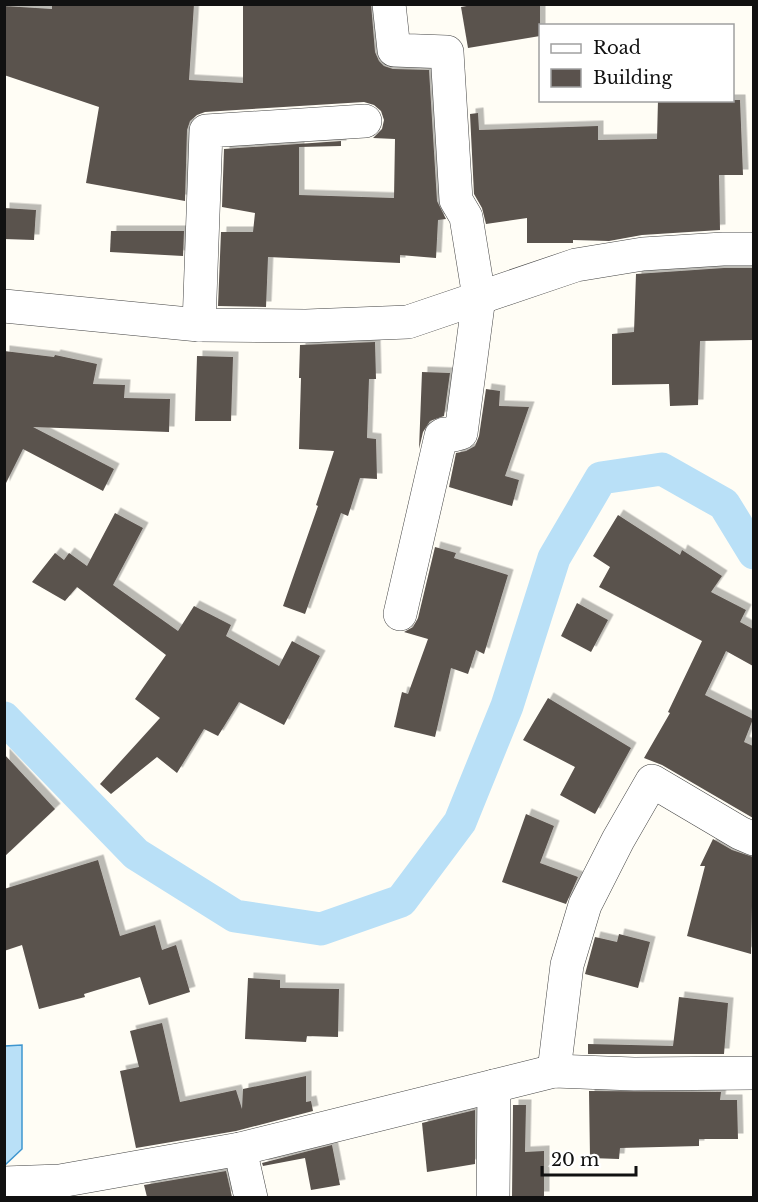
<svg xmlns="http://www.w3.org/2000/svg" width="758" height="1202" font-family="'Libre Baskerville',serif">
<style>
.water{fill:#b9e0f7;stroke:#3f96cf;stroke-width:1.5}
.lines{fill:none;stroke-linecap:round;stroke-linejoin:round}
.canal{stroke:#b9e0f7;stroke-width:33}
.building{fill:#5a524d;filter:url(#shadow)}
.minor-casing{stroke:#444;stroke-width:34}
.minor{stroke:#fff;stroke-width:33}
</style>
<defs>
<filter id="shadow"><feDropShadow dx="5.5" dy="-5.5" stdDeviation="0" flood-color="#0004"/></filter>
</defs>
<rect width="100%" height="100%" fill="#fffdf5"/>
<path class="water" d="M22,1045V1149L5,1165V1046Z"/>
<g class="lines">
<path class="canal" d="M4,718L136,854L235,916L321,929L401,901L460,822L507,706L554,558L601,478L662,469L724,504L754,553"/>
</g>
<g class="building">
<path d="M52,4H194L189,80L243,83V4H371L375,52L379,61L384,66L393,69L429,70L437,201L446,219L438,220L436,258L400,255V263L268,257L266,307L218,306L221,232H253L255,213L222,207L224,149L341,141V146L299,147V195L394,198L395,139L373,138L382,129L384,120L381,111L374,105L364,102L205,112L197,115L190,121L187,130L185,201L86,183L99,107L4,75V6L52,9Z"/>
<path d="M478,4H540V36L468,48L461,7Z"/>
<path d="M658,100H740L743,175H719L720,230L642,235L609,241L573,240V243H527V218L486,224L482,208L474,194L470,114L478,113L479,130L598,126V140L657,139Z"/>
<path d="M4,208L36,210L34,240L4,239Z"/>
<path d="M111,231H184L183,256L110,252Z"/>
<path d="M724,268H753V340L700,341L698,405L670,406L669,384L612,385V334L634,332L636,274Z"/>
<path d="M375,342L376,379H369L367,438L376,439L377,479L360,478L348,516L341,513L305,614L283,606L318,506L316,505L334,451L299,449L301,378H299L300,345Z"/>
<path d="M4,351L54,357L55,355L97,364L93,384L125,385L124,398L170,399L169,432L33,427L114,469L103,491L23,449L4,487Z"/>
<path d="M197,356L233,357L231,421H195Z"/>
<path d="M422,372L450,373L444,416L430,421L423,432L419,449Z"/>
<path d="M486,389L500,391L499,406L529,407L505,476L519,480L512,506L449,487L456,453L466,451L475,446L479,436Z"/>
<path d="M115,513L143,528L113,585L178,631L194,606L231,625L226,636L279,666L292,641L320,656L284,725L239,702L218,736L204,729L177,773L157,757L111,794L100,784L160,718L135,699L166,655L77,587L65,601L32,582L55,553L64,560L69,553L87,566Z"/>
<path d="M618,515L680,555L682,550L722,576L711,592L746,610L740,622L753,629V666L726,651L705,695L753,719L744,742L753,746V818L662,765L644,758L670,713L668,712L702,641L599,587L610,567L593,556Z"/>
<path d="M435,547L456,553L454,558L508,575L484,654L476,650L468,674L451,668L435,737L394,727L402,692L408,694L428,639L404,632L413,627L418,618Z"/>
<path d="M577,603L608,620L591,652L561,636Z"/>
<path d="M548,698L631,748L595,814L560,795L575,767L523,740Z"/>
<path d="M4,754L55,809L4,857Z"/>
<path d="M526,814L554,826L540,863L578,877L566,904L502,882Z"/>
<path d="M713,839L732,850L753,857L751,954L687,936L705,866H700Z"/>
<path d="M98,860L120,936L155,925L162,950L176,945L190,992L149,1005L140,977L84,994L85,997L39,1009L22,945L4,951V889Z"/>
<path d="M619,934L650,942L638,988L585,974L595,937L617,942Z"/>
<path d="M248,978L280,980V988L339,989L338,1037L307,1036L306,1042L245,1039Z"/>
<path d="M679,997L728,1003L724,1054H588V1044L673,1046Z"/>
<path d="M162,1023L180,1102L236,1090L242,1109L243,1089L306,1076V1102L311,1101L313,1111L236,1131L136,1148L120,1071L139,1067L130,1031Z"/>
<path d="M589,1091L721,1092L720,1100H737L738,1139H699V1146L620,1148L619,1159L590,1158Z"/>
<path d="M513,1105H526L525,1152L544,1151V1197H512Z"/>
<path d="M475,1110V1164L427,1172L422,1123Z"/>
<path d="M332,1145L340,1185L311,1190L305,1158L263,1166L262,1163Z"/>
<path d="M226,1171L232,1197H147L144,1185Z"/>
</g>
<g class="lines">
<defs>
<g id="minor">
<path d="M389,4L394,50L447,52L456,200L466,217L479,297L461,433L454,435L444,434L441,436L400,614"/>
<path d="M4,306L199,325L306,326L408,322L576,265L643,254L723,249H754"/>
<path d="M199,325L206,131L365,121"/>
<path d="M554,1071L567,965L585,905L618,840L652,781L740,833L754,839"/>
<path d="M240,1149L251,1198"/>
<path d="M4,1183L60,1181L240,1149L554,1071L634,1074L754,1073"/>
<path d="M493,1198L494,1086"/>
</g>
</defs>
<use href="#minor" class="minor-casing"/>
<use href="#minor" class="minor"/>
</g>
<rect width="758" height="1202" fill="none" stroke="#111111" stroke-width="12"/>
<rect x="539" y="24" width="195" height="78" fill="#ffffff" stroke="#a0a0a0" stroke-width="1.5"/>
<rect x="551" y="44" width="30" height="9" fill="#ffffff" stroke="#a0a0a0" stroke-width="1.5"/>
<text x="593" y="54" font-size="18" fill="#111111">Road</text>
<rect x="551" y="69" width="30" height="18" fill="#5a524d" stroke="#a0a0a0" stroke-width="1.5"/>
<text x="593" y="84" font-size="18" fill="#111111">Building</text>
<path d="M542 1166v9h94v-9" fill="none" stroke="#111111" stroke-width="3"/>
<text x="551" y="1166" font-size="18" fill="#111111" stroke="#ffffff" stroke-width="4.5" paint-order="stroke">20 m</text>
</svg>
